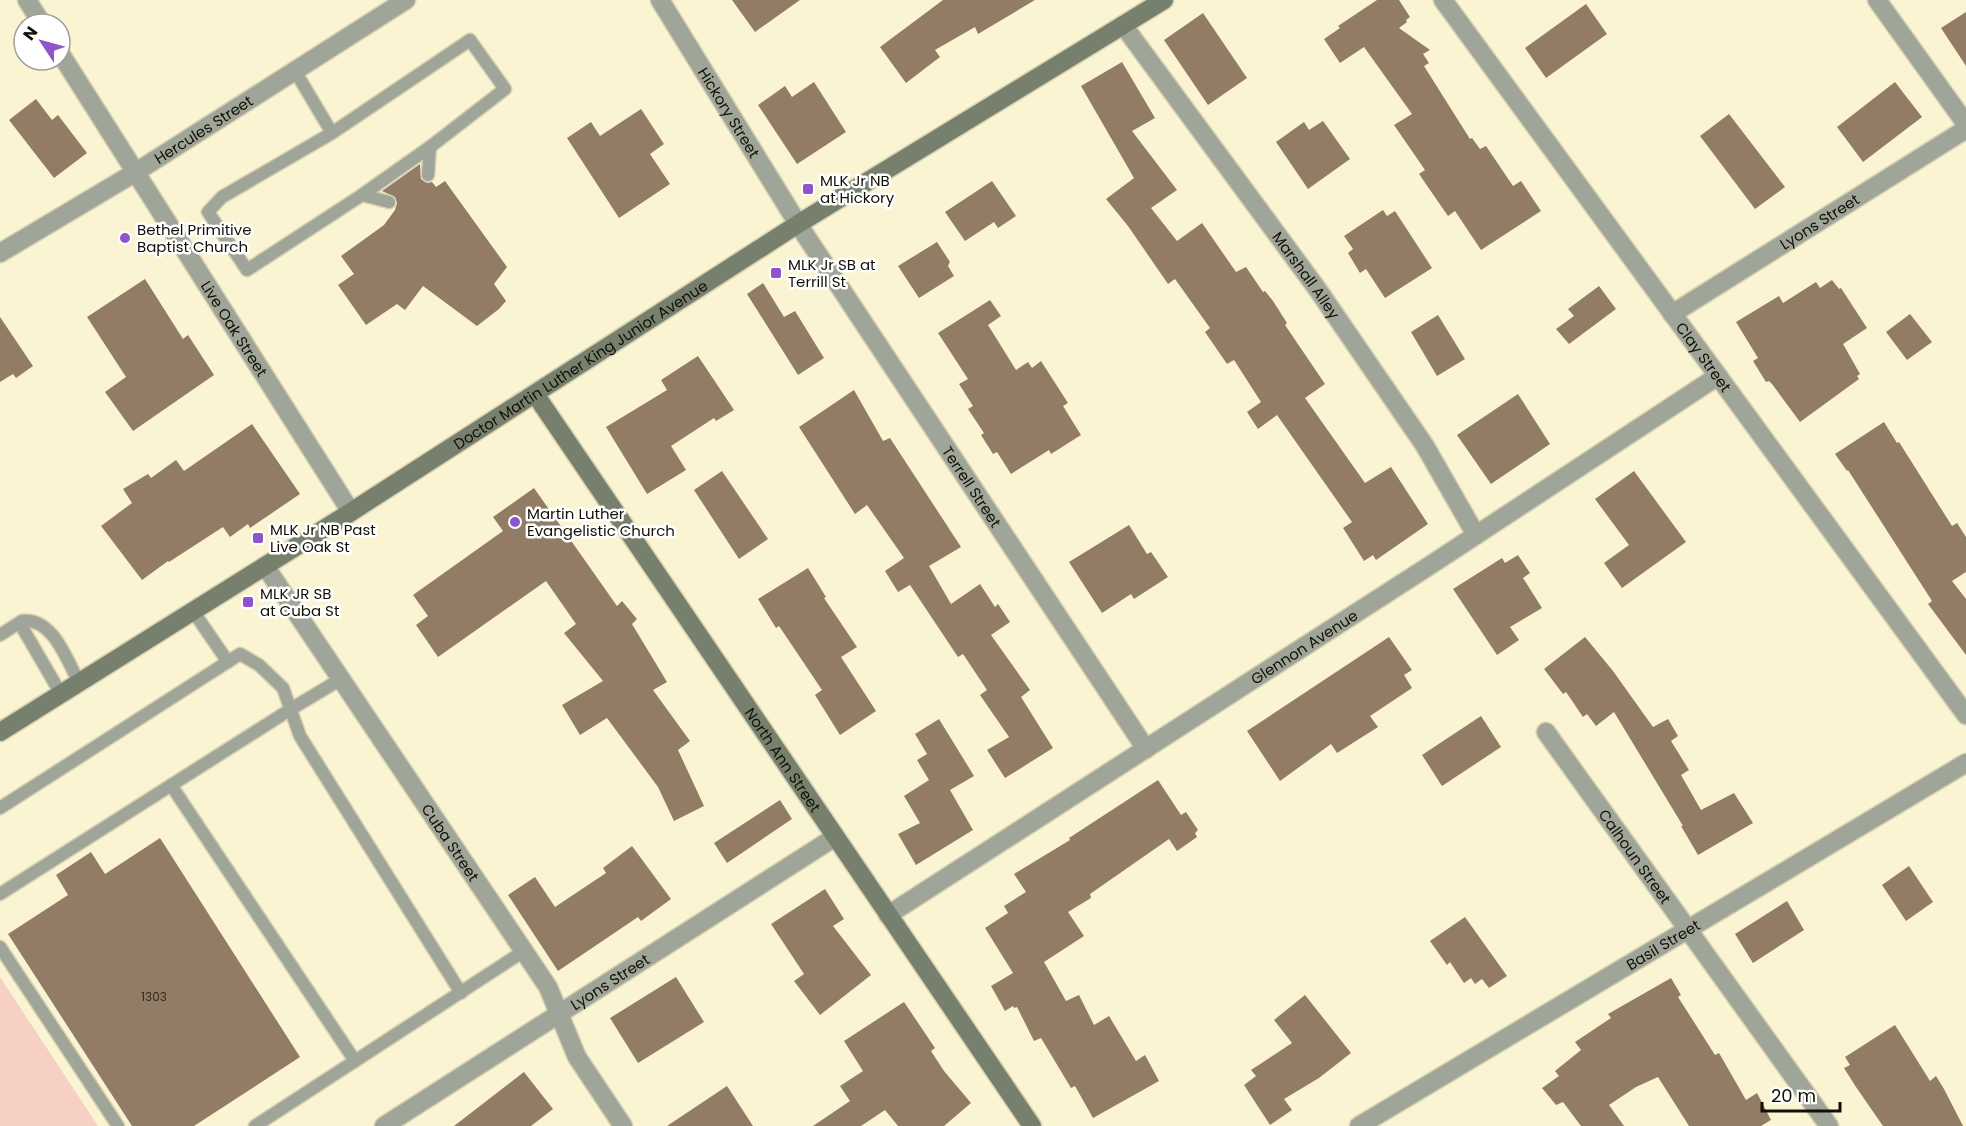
<svg xmlns="http://www.w3.org/2000/svg" width="1966" height="1126" font-family="Poppins,sans-serif">
<style>
.green{fill:#f6d0c5}
.building{fill:#937c65}
.lines{fill:none;stroke-linecap:round;stroke-linejoin:round}
.lane-casing{stroke:#d6d0b1;stroke-width:15}
.street-casing{stroke:#d6d0b1;stroke-width:21}
.secondary-casing{stroke:#d6d0b1;stroke-width:21}
.lane{stroke:#9fa598;stroke-width:12}
.street{stroke:#9fa598;stroke-width:18}
.secondary{stroke:#77806d;stroke-width:18}
.poi-dot{fill:#9153c9;stroke:#fff;stroke-width:2}
.labels{text-anchor:middle;dominant-baseline:central;stroke-width:5;stroke-linejoin:round;paint-order:stroke}
.number-label{font-size:12px;fill:#322b1d}
.street-label{font-size:15px;fill:#121005;stroke:#fff}
.poi-label{font-size:15px;fill:#121005;stroke:#fff;text-anchor:start}
</style>
<rect width="100%" height="100%" fill="#fbf4d2"/>
<path class="green" d="M0,977L98,1126H0Z"/>
<g class="building">
<path d="M732,0H800L755,32Z"/>
<path d="M943,0H1035L978,34L975,27L935,50L940,57L906,83L880,47Z"/>
<path d="M1377,0H1399L1410,17L1406,20L1407,22L1399,28L1430,50L1423,54L1429,63L1424,66L1470,139L1472,138L1480,149L1486,146L1513,186L1521,181L1541,211L1481,250L1455,211L1448,216L1419,174L1425,170L1394,125L1412,114L1364,47L1340,63L1324,39L1340,28L1338,26Z"/>
<path d="M1586,4L1607,34L1546,78L1525,48Z"/>
<path d="M1966,12V66L1941,28Z"/>
<path d="M1203,13L1247,78L1208,105L1164,40Z"/>
<path d="M1122,62L1155,118L1132,131L1177,190L1151,208L1177,241L1202,223L1236,272L1246,267L1263,292L1265,291L1273,301L1287,323L1285,325L1325,384L1305,398L1365,483L1391,467L1428,524L1376,560L1373,555L1364,561L1343,528L1352,522L1277,415L1258,429L1247,412L1261,402L1234,360L1227,364L1205,332L1210,328L1175,279L1168,284L1128,226L1106,199L1134,178L1081,86Z"/>
<path d="M814,82L846,132L797,164L758,105L785,86L792,97Z"/>
<path d="M1895,82L1922,117L1863,162L1837,127Z"/>
<path d="M36,99L52,120L58,115L87,153L54,178L9,120Z"/>
<path d="M641,109L664,144L650,154L670,184L619,218L567,138L591,122L600,136Z"/>
<path d="M1729,114L1785,187L1755,209L1700,136Z"/>
<path d="M1323,121L1350,159L1308,189L1276,142L1304,122L1309,130Z"/>
<path d="M420,164L421,179L427,183L432,182L436,187L445,181L507,267L494,284L506,301L499,309L477,326L423,286L405,310L397,304L366,325L338,285L354,274L341,256L384,225L395,210L397,203L395,197L382,191Z"/>
<path d="M992,181L1016,216L998,228L994,222L965,241L945,212Z"/>
<path d="M1383,210L1387,216L1395,211L1432,268L1385,298L1366,269L1360,273L1348,253L1353,249L1344,236Z"/>
<path d="M937,242L950,262L948,266L954,276L919,298L898,266Z"/>
<path d="M145,279L183,339L188,335L214,375L133,431L105,392L126,377L87,317Z"/>
<path d="M1832,280L1839,289L1841,288L1867,328L1843,344L1860,374L1857,376L1859,379L1800,422L1772,384L1769,381L1766,382L1753,361L1758,358L1736,322L1779,296L1783,303L1816,282L1820,288Z"/>
<path d="M763,283L784,317L795,311L824,358L798,375L747,294Z"/>
<path d="M1599,286L1616,309L1569,344L1556,329L1574,316L1568,309Z"/>
<path d="M990,300L1001,316L988,325L1016,370L1028,362L1032,368L1041,361L1068,403L1063,406L1081,435L1051,454L1049,450L1011,474L997,452L993,454L981,435L984,433L968,409L973,406L959,384L968,379L938,333Z"/>
<path d="M1910,314L1932,342L1907,360L1886,332Z"/>
<path d="M1438,315L1465,359L1437,376L1411,332Z"/>
<path d="M0,317L33,366L16,378L13,374L0,382Z"/>
<path d="M698,356L734,410L716,421L714,418L671,446L686,470L647,494L606,427L667,390L661,380Z"/>
<path d="M854,390L883,441L890,438L961,547L929,566L951,604L980,584L995,607L998,604L1010,622L991,635L1030,690L1021,697L1053,748L1005,778L987,750L1009,737L980,695L987,690L963,654L958,657L910,585L898,592L885,571L904,558L867,505L855,514L799,427Z"/>
<path d="M1518,394L1550,444L1491,484L1457,435Z"/>
<path d="M1884,422L1897,443L1899,442L1952,526L1957,523L1966,537V572L1952,581L1966,599V655L1928,604L1932,601L1848,470L1847,471L1835,454Z"/>
<path d="M252,424L300,494L250,528L248,524L230,537L223,527L169,562L168,561L142,580L101,526L132,503L123,489L148,474L151,478L176,460L184,471Z"/>
<path d="M722,471L768,539L739,559L694,490Z"/>
<path d="M1634,471L1686,542L1622,588L1604,563L1629,545L1595,499Z"/>
<path d="M534,488L617,606L622,601L637,619L632,624L667,682L653,690L690,741L678,750L704,806L674,821L658,787L607,718L580,735L562,705L603,681L564,633L576,624L546,581L438,657L416,625L428,616L413,595L503,531L493,517Z"/>
<path d="M1129,525L1147,554L1151,552L1168,577L1134,599L1131,594L1102,613L1069,562Z"/>
<path d="M1518,555L1530,573L1523,578L1542,608L1510,627L1519,640L1497,655L1453,589L1502,558L1505,563Z"/>
<path d="M808,568L826,597L824,598L857,647L841,657L876,711L840,735L815,695L822,690L779,626L776,628L758,599Z"/>
<path d="M1389,637L1412,670L1404,675L1412,688L1370,716L1378,727L1337,753L1331,744L1280,781L1247,731Z"/>
<path d="M1585,637L1613,671L1653,727L1668,719L1678,736L1671,741L1689,770L1681,775L1701,810L1734,793L1753,823L1698,855L1681,826H1683L1614,712L1596,726L1587,714L1583,717L1566,692L1563,694L1544,669Z"/>
<path d="M1481,716L1501,747L1442,786L1422,755Z"/>
<path d="M939,719L974,776L950,790L973,830L916,865L898,834L920,823L904,796L929,780L917,760L927,754L915,734Z"/>
<path d="M1158,780L1181,815L1186,812L1198,830L1195,833L1197,837L1177,851L1169,839L1090,894L1091,898L1068,912L1084,936L1044,962L1066,1001L1079,995L1094,1025L1109,1016L1136,1061L1145,1055L1159,1081L1093,1118L1075,1086L1071,1088L1041,1038L1034,1041L1017,1007L1014,1008L1013,1006L1005,1011L991,986L1013,973L985,928L1008,913L1004,906L1026,892L1014,874L1070,840L1069,838Z"/>
<path d="M780,800L792,819L727,863L714,843Z"/>
<path d="M160,838L300,1057L194,1126H132L8,934L68,895L56,875L91,852L105,874Z"/>
<path d="M632,846L671,899L641,921L638,917L558,971L508,895L535,877L555,907L606,873L603,868Z"/>
<path d="M1909,866L1933,902L1906,921L1882,885Z"/>
<path d="M825,889L844,919L833,926L871,975L820,1015L794,981L804,974L771,924Z"/>
<path d="M1787,901L1804,930L1753,963L1735,934Z"/>
<path d="M1465,917L1507,976L1489,988L1482,979L1475,984L1471,978L1464,983L1450,962L1447,965L1430,941Z"/>
<path d="M676,977L704,1022L638,1063L610,1018Z"/>
<path d="M1671,978L1681,995L1678,997L1715,1055L1719,1053L1746,1100L1757,1093L1771,1120L1761,1126H1689L1658,1077L1636,1087L1609,1105L1624,1126H1581L1563,1102L1556,1105L1542,1088L1559,1076L1555,1071L1581,1050L1575,1042L1611,1018L1608,1014Z"/>
<path d="M1305,995L1351,1053L1319,1078L1284,1099L1292,1110L1270,1125L1244,1085L1256,1076L1251,1070L1292,1043L1274,1020Z"/>
<path d="M904,1002L935,1048L931,1051L944,1071L971,1103L944,1126H898L885,1110L861,1126H813L850,1101L840,1086L863,1071L844,1041Z"/>
<path d="M1895,1025L1930,1081L1936,1076L1944,1089L1963,1126H1883L1856,1087L1844,1068L1850,1065L1845,1057Z"/>
<path d="M524,1072L553,1109L531,1126H454Z"/>
<path d="M727,1086L753,1126H667Z"/>
</g>
<g class="lines">
<defs>
<g id="lane">
<path d="M295,71L332,133L470,40L505,89L430,147L362,195L247,270L208,212L222,197L332,133"/>
<path d="M428,175L430,147"/>
<path d="M362,195L389,202"/>
<path d="M193,611L228,662"/>
<path d="M0,635L22,621"/>
<path d="M61,694L22,627V621C53,617 67,661 79,682"/>
<path d="M171,785L355,1061"/>
<path d="M0,808L240,654L259,665L283,688L300,736L461,993"/>
<path d="M0,894L291,709L341,679"/>
<path d="M0,947L118,1126"/>
<path d="M255,1126L524,951"/>
</g>
<g id="street">
<path d="M27,0L42,24"/>
<path id="s1" d="M660,0L798,224L1146,749"/>
<path id="s2" d="M1443,0L1966,715"/>
<path d="M1877,0L1966,124"/>
<path id="s3" d="M1123,25L1318,290L1425,446L1476,535"/>
<path id="s4" d="M60,53L351,512"/>
<path id="s5" d="M0,253L136,172L406,0"/>
<path id="s6" d="M1672,314L1966,129"/>
<path id="s7" d="M265,566L548,987L577,1057L623,1126"/>
<path id="s8" d="M1546,732L1829,1126"/>
<path id="s9" d="M888,915L1429,566L1718,376"/>
<path id="s10" d="M384,1126L835,837"/>
<path id="s11" d="M1359,1126L1966,763"/>
</g>
<g id="secondary">
<path id="s12" d="M535,394L1032,1126"/>
<path id="s13" d="M0,732L351,512L798,224L1164,0"/>
</g>
</defs>
<use href="#lane" class="lane-casing"/>
<use href="#street" class="street-casing"/>
<use href="#secondary" class="secondary-casing"/>
<use href="#lane" class="lane"/>
<use href="#street" class="street"/>
<use href="#secondary" class="secondary"/>
</g>
<g class="poi-dot">
<rect x="802" y="183" width="12" height="12" rx="3"/>
<circle cx="125" cy="238" r="6"/>
<rect x="770" y="267" width="12" height="12" rx="3"/>
<circle cx="515" cy="522" r="6"/>
<rect x="252" y="532" width="12" height="12" rx="3"/>
<rect x="242" y="596" width="12" height="12" rx="3"/>
</g>
<g class="labels">
<g class="number-label">
<text x="154" y="996">1303</text>
</g>
<g class="street-label">
<text stroke="none"><textPath href="#s1" startOffset="132">Hickory Street</textPath></text>
<text stroke="none"><textPath href="#s5" startOffset="238">Hercules Street</textPath></text>
<text stroke="none"><textPath href="#s6" startOffset="174">Lyons Street</textPath></text>
<text stroke="none"><textPath href="#s3" startOffset="310">Marshall Alley</textPath></text>
<text stroke="none"><textPath href="#s4" startOffset="326">Live Oak Street</textPath></text>
<text stroke="none"><textPath href="#s2" startOffset="442">Clay Street</textPath></text>
<text stroke="none"><textPath href="#s13" startOffset="687">Doctor Martin Luther King Junior Avenue</textPath></text>
<text stroke="none"><textPath href="#s1" startOffset="578">Terrell Street</textPath></text>
<text stroke="none"><textPath href="#s9" startOffset="495">Glennon Avenue</textPath></text>
<text stroke="none"><textPath href="#s12" startOffset="442">North Ann Street</textPath></text>
<text stroke="none"><textPath href="#s7" startOffset="333">Cuba Street</textPath></text>
<text stroke="none"><textPath href="#s8" startOffset="153">Calhoun Street</textPath></text>
<text stroke="none"><textPath href="#s11" startOffset="354">Basil Street</textPath></text>
<text stroke="none"><textPath href="#s10" startOffset="268">Lyons Street</textPath></text>
</g>
<g class="poi-label">
<text x="820" y="180">MLK Jr NB<tspan x="820" dy="17">at Hickory</tspan></text>
<text x="137" y="229">Bethel Primitive<tspan x="137" dy="17">Baptist Church</tspan></text>
<text x="788" y="264">MLK Jr SB at<tspan x="788" dy="17">Terrill St</tspan></text>
<text x="527" y="513">Martin Luther<tspan x="527" dy="17">Evangelistic Church</tspan></text>
<text x="270" y="529">MLK Jr NB Past<tspan x="270" dy="17">Live Oak St</tspan></text>
<text x="260" y="593">MLK JR SB<tspan x="260" dy="17">at Cuba St</tspan></text>
</g>
</g>
<g transform="translate(42 42) rotate(306)"><circle r="28" fill="#ffffff" stroke="#a09f9b" stroke-width="1.5"/>
<path d="M0-4.5L10 22L0 15L-10 22Z" fill="#9153c9"/>
<text y="-9" font-size="16" font-weight="bold" text-anchor="middle" fill="#121005">N</text>
</g>
<path d="M1762 1102v9h78v-9" fill="none" stroke="#121005" stroke-width="3"/>
<text x="1771" y="1102" font-size="18" fill="#121005" stroke="#ffffff" stroke-width="4.5" paint-order="stroke">20 m</text>
</svg>
